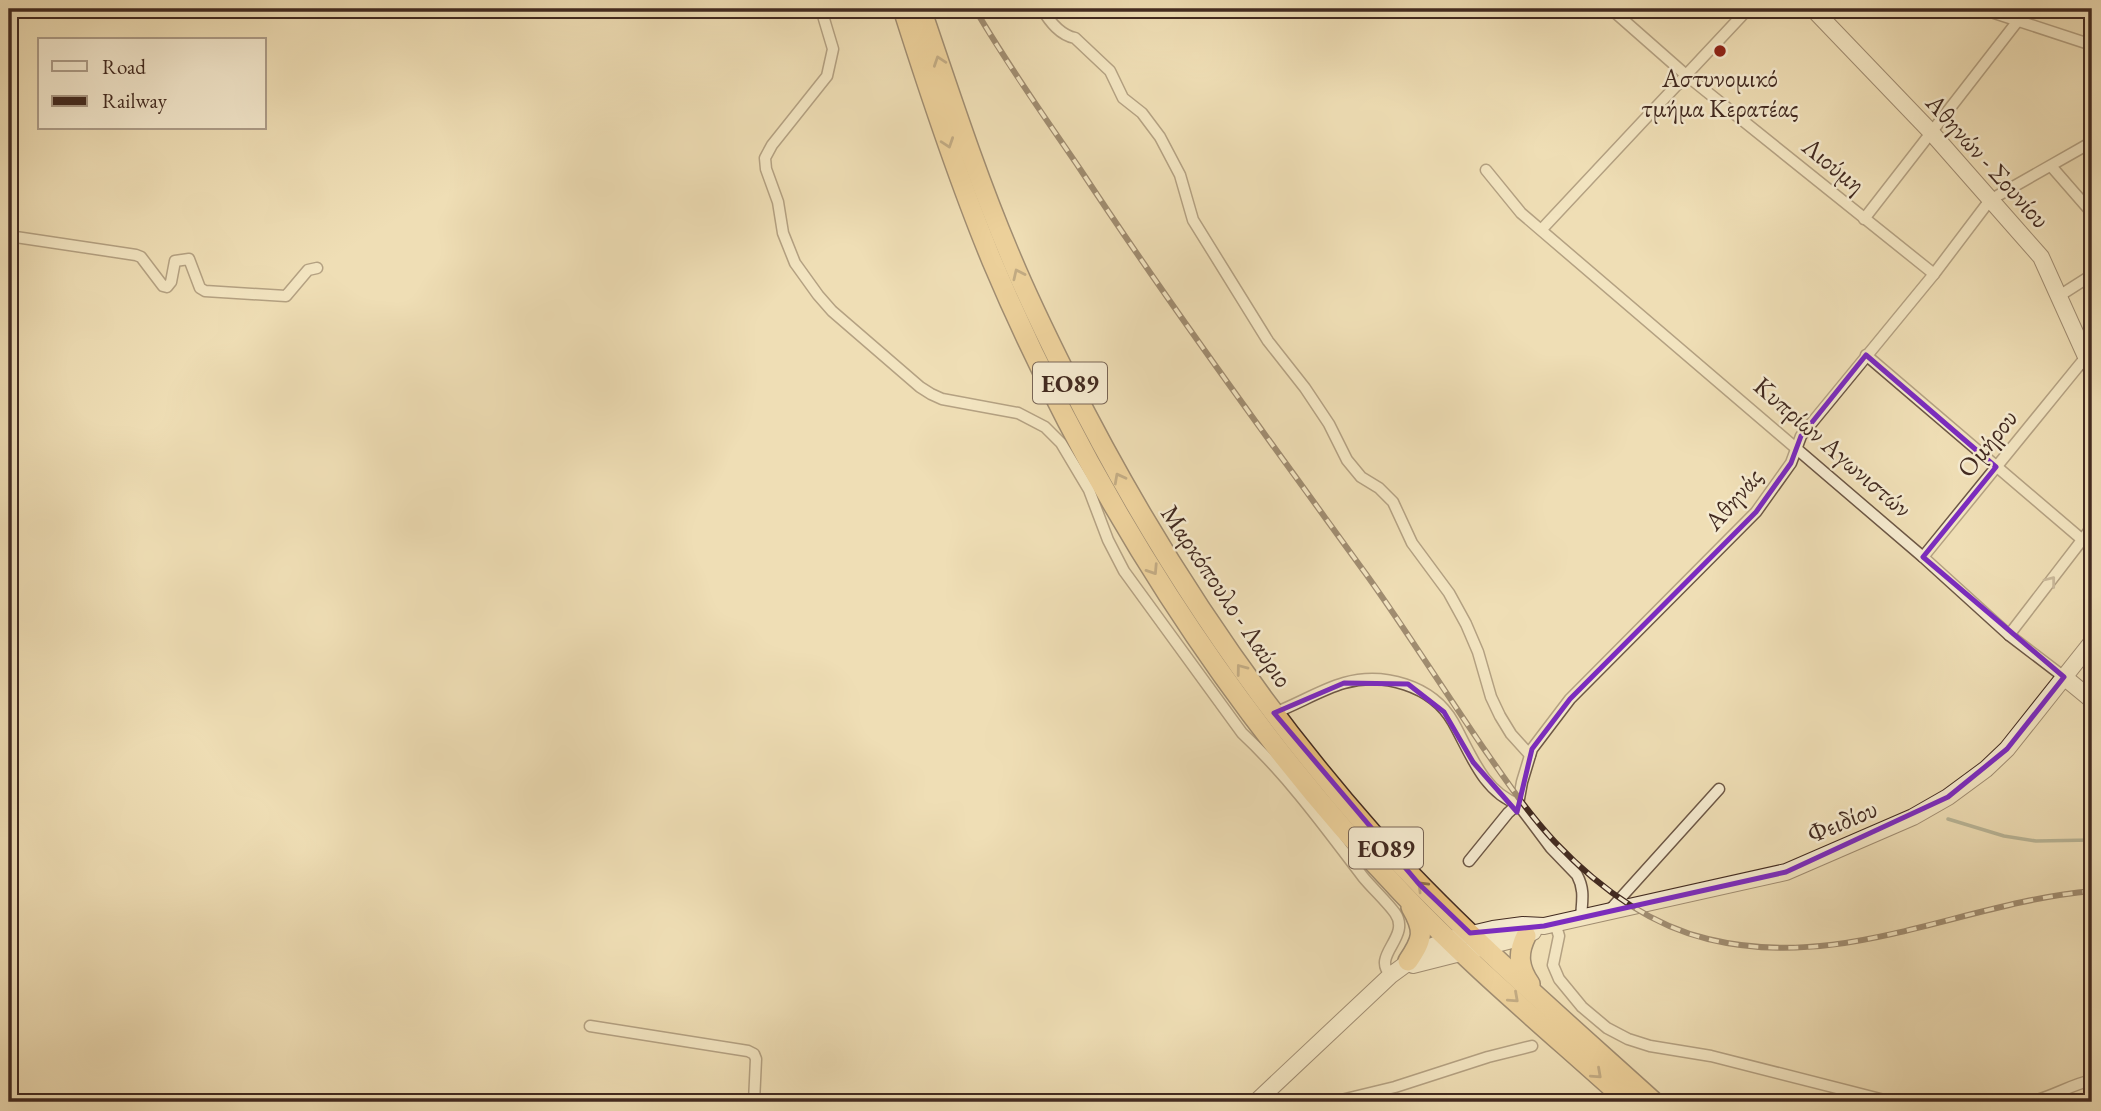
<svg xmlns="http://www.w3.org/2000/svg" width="2101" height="1111" font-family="'EB Garamond',serif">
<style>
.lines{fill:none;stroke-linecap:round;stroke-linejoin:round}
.stream{stroke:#778272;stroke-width:3.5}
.street-casing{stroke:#6d5745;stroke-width:13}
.secondary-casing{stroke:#422a20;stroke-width:18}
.highway-casing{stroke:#422a20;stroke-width:22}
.street{stroke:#f5eacf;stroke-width:10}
.secondary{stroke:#f5eacf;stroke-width:16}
.highway{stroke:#e8bf7a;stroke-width:19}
.rail-casing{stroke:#422a20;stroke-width:6}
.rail{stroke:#f5eacf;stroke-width:3.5;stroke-dasharray:10;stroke-linecap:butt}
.oneway{stroke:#8d6d48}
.oneway2{stroke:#9c8a78}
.marked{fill:none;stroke:#7b2cbf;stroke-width:5;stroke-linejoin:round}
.poi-dot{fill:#8f2418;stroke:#f5eacf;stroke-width:2.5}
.labels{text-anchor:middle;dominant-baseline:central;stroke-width:5;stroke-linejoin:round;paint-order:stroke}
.shield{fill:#f5eacf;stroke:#786454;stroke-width:2}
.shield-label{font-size:24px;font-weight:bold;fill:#422a20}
.poi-label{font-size:26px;fill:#422a20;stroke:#f5eacf}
.street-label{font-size:26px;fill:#422a20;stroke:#f5eacf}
</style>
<rect width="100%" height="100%" fill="#efdeb5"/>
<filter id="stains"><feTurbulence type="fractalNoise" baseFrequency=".00286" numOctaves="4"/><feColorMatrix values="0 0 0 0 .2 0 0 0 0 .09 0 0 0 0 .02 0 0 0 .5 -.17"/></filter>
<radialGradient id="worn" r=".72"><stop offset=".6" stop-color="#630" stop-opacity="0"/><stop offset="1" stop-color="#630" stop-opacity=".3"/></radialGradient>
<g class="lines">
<path class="stream" d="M1948,819L2004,836L2036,841L2092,840"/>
<defs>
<g id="street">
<path d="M821,9L833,49L827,76L772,145L765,158L766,169L778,202L783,233L795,263L818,295L832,311L920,387L931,394L942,399L1018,413L1045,427L1061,443L1089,490L1108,540L1124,571L1242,733C1288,776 1325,827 1363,877C1373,889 1387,902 1395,913C1412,937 1370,956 1391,975"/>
<path d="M1042,9C1050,22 1060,35 1075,38L1110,71L1123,98L1142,113L1160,137L1180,175L1193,220L1268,341L1305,388L1329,424L1347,460L1361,477L1379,488L1393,502L1412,543L1449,593L1466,624L1478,652L1491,697L1500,716L1511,734L1530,755"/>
<path d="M1611,9L1686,75L1934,274"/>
<path d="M1982,9L2092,45"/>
<path d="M1825,21L1835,9"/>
<path d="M2051,166L2092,213"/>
<path d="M1486,170L1521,213L1923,557L2009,635L2064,677"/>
<path d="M1864,219L2027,9"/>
<path d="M1542,229L1748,9"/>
<path d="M9,236L136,255L141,257L163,286L167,287L171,282L175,261L189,259L200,288L205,291L286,296L308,270L317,268"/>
<path d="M2059,296L2092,275"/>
<path d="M1866,355L2092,548"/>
<path d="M1923,557L2085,358"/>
<path d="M2009,635L2092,527"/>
<path d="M1274,713C1298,704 1320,690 1344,683C1383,672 1432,685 1453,722C1470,752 1483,792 1518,804"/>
<path d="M1469,861L1508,813L1518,804"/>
<path d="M1608,912L1719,789"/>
<path d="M1581,918C1582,901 1585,890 1577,875L1551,848L1518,804L1522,782L1532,749L1570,699L1756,512L1791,463L1801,436L1934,274L1990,200L2092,142"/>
<path d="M1555,923L1559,936L1553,965L1559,979L1582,1007L1607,1028L1628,1039L1650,1046L1711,1056L1892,1102"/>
<path d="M590,1026L748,1051L754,1054L756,1059L754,1102"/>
<path d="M513,1100L527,1102"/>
<path d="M1333,1102L1395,1087L1488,1057L1532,1046"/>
<path d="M2030,1102C2052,1097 2070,1085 2092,1080"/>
</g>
<g id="secondary">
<path d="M1813,9L1931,132L2041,257L2092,370"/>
<path d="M2064,677L2092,700"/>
<path d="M1413,965L1508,941L1533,932"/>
<path d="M1256,1102L1391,975L1428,948L1450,939L1493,929L1523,925L1544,926L1786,872L1913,817L1948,797L1986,769L2007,749L2092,642"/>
</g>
<g id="highway">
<path d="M903,9C930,94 958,179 992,261C1090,493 1228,710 1402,893C1472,967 1552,1033 1628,1102"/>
<path d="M921,9C949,91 976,175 1010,255C1027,296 1047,337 1067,377C1149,541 1250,695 1372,833C1459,930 1558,1015 1654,1102"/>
<path d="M1526,936C1517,954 1519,968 1530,984"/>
<path d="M1408,961C1423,939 1425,931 1411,907"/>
</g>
</defs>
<use href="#street" class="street-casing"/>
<use href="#secondary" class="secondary-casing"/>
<use href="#highway" class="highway-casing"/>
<use href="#street" class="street"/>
<use href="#secondary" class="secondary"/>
<use href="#highway" class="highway"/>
<defs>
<path id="rail" d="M975,9C1007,64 1044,116 1080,169C1171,307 1269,440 1366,574C1406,630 1443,689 1482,746C1505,779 1527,812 1555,842C1596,885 1649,925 1708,939C1843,972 1960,903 2092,891"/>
</defs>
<use href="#rail" class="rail-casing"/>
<use href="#rail" class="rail"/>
</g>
<defs><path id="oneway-chevron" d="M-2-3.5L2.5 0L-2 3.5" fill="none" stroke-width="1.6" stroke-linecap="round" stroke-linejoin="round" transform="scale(1.75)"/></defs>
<g class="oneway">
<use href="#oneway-chevron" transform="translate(939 61) rotate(-109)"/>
<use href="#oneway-chevron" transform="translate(948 143) rotate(71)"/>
<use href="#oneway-chevron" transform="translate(1018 274) rotate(-115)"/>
<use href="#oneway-chevron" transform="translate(1119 478) rotate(-118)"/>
<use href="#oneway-chevron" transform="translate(1153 570) rotate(57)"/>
<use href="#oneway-chevron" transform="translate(1241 669) rotate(-127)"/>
<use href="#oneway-chevron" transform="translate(1422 886) rotate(-135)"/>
<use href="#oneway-chevron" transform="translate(1514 998) rotate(42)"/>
<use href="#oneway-chevron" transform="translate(1597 1074) rotate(42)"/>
</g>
<use class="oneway2" href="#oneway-chevron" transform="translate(2051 581) rotate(-52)"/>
<path d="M0 0H2101V1111H0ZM1866,355L1996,467L1923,557L2064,677L2007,749L1948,797L1786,872L1544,926L1470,933L1419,884L1274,713L1344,683L1408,684L1444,712L1473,762L1517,812L1532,749L1570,699L1756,512L1791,463L1801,436Z" fill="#efdeb5" fill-opacity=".55" fill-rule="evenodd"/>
<path class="marked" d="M1866,355L1996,467L1923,557L2064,677L2007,749L1948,797L1786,872L1544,926L1470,933L1419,884L1274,713L1344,683L1408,684L1444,712L1473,762L1517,812L1532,749L1570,699L1756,512L1791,463L1801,436Z"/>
<circle class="poi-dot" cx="1720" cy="51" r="7"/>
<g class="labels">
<g class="shield">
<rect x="1033" y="362.5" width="74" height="41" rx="5"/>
<rect x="1349" y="827.5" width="74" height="41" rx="5"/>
</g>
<g class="shield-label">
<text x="1070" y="383">ΕΟ89</text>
<text x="1386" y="848">ΕΟ89</text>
</g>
<g class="poi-label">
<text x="1720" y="78">Αστυνομικό<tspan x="1720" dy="30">τμήμα Κερατέας</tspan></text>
</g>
<g class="street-label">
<text transform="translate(1988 161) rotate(48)">Αθηνών - Σουνίου</text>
<text transform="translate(1834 165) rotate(39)">Λιούμη</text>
<text transform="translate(1987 443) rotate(-51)">Ομήρου</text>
<text transform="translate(1833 447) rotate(41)">Κυπρίων Αγωνιστών</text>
<text transform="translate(1733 499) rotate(-49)">Αθηνάς</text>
<text transform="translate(1227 596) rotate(56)">Μαρκόπουλο - Λαύριο</text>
<text transform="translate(1842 821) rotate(-23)">Φειδίου</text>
</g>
</g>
<rect width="2101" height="1111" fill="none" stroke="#efdeb5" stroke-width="35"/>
<rect x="10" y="10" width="2080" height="1090" fill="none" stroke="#422a20" stroke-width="3.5"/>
<rect x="18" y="18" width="2066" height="1076" fill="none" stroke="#422a20" stroke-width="2"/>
<rect x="38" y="38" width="228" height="91" fill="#f5eacf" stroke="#ad9d89" stroke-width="2"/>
<rect x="52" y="61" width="35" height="10" fill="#f5eacf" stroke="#ad9d89" stroke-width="2"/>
<text x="102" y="74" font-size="21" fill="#422a20">Road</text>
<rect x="52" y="96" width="35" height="10" fill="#422a20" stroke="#ad9d89" stroke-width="2"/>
<text x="102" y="108" font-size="21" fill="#422a20">Railway</text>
<rect width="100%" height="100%" filter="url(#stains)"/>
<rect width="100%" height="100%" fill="url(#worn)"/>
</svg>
